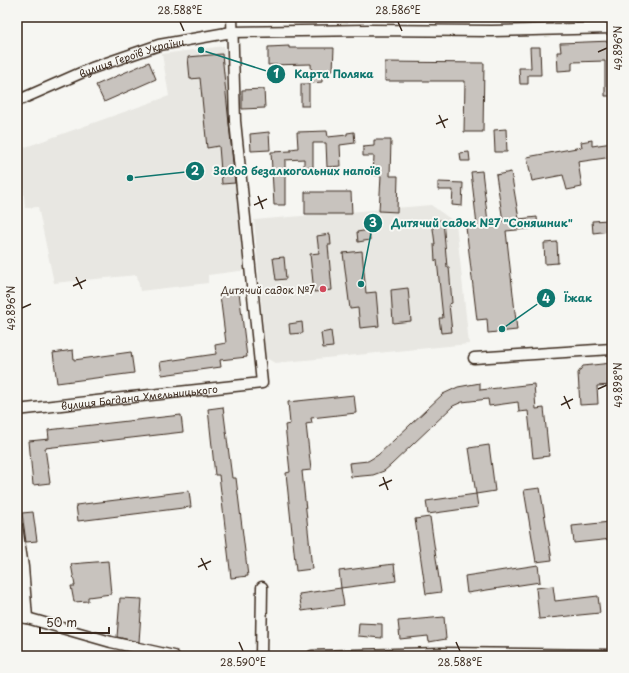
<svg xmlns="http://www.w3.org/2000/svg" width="629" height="673" font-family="'Playpen Sans',sans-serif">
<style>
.built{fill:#e8e7e2}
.building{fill:#c8c3be;stroke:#3b2a1e}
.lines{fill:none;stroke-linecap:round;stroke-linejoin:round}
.street-casing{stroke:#3b2a1e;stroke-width:13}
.street{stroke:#f6f6f2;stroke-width:10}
.ticks{fill:none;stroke:#3b2a1e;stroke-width:1.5}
.poi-dot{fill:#d1495b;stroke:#f6f6f2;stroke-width:1.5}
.labels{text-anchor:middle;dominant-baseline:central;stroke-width:4;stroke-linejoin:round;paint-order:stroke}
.street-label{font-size:10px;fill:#3b2a1e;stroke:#f6f6f2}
.poi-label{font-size:10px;fill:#3b2a1e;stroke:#f6f6f2;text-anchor:end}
.leader{fill:none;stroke:#0f766e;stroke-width:1.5}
.callout-dot{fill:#0f766e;stroke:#f6f6f2;stroke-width:1.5}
.mark-label{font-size:12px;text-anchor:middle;font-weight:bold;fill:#fff}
.callout-label{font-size:11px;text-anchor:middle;font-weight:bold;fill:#0f766e;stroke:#f6f6f2;stroke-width:4;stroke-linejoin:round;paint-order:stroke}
.neatline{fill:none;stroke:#3b2a1e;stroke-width:1.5}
.ticks-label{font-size:10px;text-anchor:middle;fill:#3b2a1e}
</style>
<rect width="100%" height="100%" fill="#f6f6f2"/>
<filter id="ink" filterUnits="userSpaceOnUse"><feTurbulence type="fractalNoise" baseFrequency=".025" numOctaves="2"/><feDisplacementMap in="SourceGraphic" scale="8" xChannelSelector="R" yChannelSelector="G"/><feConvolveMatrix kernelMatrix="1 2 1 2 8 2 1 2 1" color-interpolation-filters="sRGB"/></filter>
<g filter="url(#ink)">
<g class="built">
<path d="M224,46L247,270L208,275V283L140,291L137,275L54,283L38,207L25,208L20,149L169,96L162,54Z"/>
<path d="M431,205L456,223L469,344L275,363L266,358L254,220Z"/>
</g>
<g class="building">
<path d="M612,41V96H605V61L572,62V70L558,71L557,52H561L560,43Z"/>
<path d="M289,46V48H334L333,70H322V82L312,83L311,64L268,65V47Z"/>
<path d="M530,47H540L541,75H528V84H520L519,68H531Z"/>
<path d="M222,54L235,183L222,184L219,146L207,148L200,78L190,79L188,57Z"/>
<path d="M149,62L156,79L104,102L96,85Z"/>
<path d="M385,62L484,63L483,132H464L465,81H385Z"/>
<rect x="301" y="84" width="8" height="22"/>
<path d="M264,89L265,108L242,109V90Z"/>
<path d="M506,129L507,152H495L494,130Z"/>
<path d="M327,131L328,137L347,135V133L354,132L355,143L340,145L341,166L327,167L326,143H313V167H304V159L285,160V205H274L271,152L291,151V149L298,148L297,132Z"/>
<path d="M269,132L270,150L251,151L250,134Z"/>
<path d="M374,140H391L390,176H398L397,212L379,211L381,176L373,175L374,156H363V147L374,146Z"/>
<path d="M592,140V146L612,143V157L578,162L582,187L567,190L563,175L532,181L527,157L582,147L581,142Z"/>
<path d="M469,152L470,161H461L460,153Z"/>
<path d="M482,171L488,222L503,221L496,175L511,172L519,219L537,217L538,228L506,231L517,330L488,333L487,319L477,320L466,227L477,226L471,172Z"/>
<path d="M438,182L463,183L462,206L452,205L453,190H438Z"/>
<path d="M305,192H351L352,214H305Z"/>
<path d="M443,220L447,267H449L452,303L449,304L452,332L441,333L439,318H443L437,260L435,261L434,244H435L432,221Z"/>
<path d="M609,220L610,231L593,233L592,221Z"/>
<path d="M369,230L370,240L358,242L357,232Z"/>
<path d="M330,234L331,245H328L332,290L314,292L310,254L319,253L317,236Z"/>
<path d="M557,242L558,263L545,264L544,243Z"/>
<path d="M362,251L366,293L376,292L379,326L360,328L358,308L350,309L343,253Z"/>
<path d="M284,257L286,279L276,280L273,258Z"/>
<path d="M408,288L411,321L393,323L391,290Z"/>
<path d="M239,292L247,357L220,360L221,367L162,375L160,362L216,354L215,345L226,343L220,295Z"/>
<path d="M302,322L303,333L290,334L289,324Z"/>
<path d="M331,331L333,347L323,348L321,333Z"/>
<path d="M73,350L74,360L131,352L134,373L57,383L53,353Z"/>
<path d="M612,363V385L597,386L598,404L580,405L578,373L583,366Z"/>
<path d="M480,383V390L534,384L536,409L544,408L549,456L533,458L528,411L519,412L518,402L489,406L488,399L462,402L453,406L391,465L384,471L373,475L351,477L349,463L368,461L378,455L443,394L458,387Z"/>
<path d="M354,395L356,413L311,418L312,423L306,424L311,470L302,471L312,569L296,571L286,473L290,472L285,425L290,424L288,402Z"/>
<path d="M223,407L232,478H236L248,576L231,578L219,475H215L208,409Z"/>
<path d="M181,415L183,432L45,448L50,483L33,485L29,441L49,439L48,430Z"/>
<path d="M489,445L495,491L476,494L469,448Z"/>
<path d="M540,488L552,560L536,562L524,490Z"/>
<path d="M189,491L191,507L78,521L76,505Z"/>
<path d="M476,494L478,507L428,514L426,501Z"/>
<path d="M33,512L37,541L26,542L22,513Z"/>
<path d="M430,517L441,592L426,594L415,519Z"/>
<path d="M610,522L612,539L574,543L572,526Z"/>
<path d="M108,561L111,594L88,597V601L74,602L71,586H75L71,564Z"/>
<path d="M394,564L396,581L341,588L339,571Z"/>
<path d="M538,565L540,582L467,593L465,576Z"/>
<path d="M553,586L555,601L598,596L600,613L539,619L536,588Z"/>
<path d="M341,588L344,605L302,611L299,594Z"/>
<path d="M120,598L142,599L139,642L117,637Z"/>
<path d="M444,617L446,639L429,642L428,636L400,639L398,621Z"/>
<path d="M359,623L382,624V638L358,636Z"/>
</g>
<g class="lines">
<defs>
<g id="street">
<path id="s1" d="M17,101L92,68L159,45L232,32L368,30L492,31L612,28"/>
<path d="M474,358L612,349"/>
<path id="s2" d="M17,410L123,398L262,383L235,121L232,17"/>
<path d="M17,527L23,567L27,618"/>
<path d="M17,617L27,618L111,642L174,656"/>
<path d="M261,656L262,587"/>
<path d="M312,656L441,653L612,655"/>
</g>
</defs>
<use href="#street" class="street-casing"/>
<use href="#street" class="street"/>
</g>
</g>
<path class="ticks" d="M180,22L184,31M398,22L402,31M598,52L607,48M439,115L445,128M436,124L448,119M258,196L263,209M254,205L267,199M76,277L82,289M73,286L86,280M22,308L31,304M598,389L607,385M564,396L570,409M561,405L573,399M383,477L388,490M379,486L392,480M201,558L207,570M198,567L211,561M239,642L243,651M456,642L460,651"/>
<circle class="poi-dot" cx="323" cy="289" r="4"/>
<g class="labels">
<g class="street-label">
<text stroke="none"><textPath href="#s1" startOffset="123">вулиця Героїв України</textPath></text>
<text stroke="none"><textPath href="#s2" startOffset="123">вулиця Богдана Хмельницького</textPath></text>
</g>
<g class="poi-label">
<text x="315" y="289">Дитячий садок №7</text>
</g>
</g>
<path class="leader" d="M201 50L276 74M130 178L195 171M361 284L373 223M502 329L546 298"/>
<g class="callout-dot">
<circle cx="201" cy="50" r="4"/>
<circle cx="130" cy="178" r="4"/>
<circle cx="361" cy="284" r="4"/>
<circle cx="502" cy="329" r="4"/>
<circle cx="276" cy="74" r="10"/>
<circle cx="195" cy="171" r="10"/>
<circle cx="373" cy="223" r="10"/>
<circle cx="546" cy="298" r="10"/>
</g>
<g class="mark-label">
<text x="276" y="78">1</text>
<text x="195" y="175">2</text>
<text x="373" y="227">3</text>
<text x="546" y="303">4</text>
</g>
<g class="callout-label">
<text x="334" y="78">Карта Поляка</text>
<text x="297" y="175">Завод безалкогольних напоїв</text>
<text x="482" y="227">Дитячий садок №7 "Соняшник"</text>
<text x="578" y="302">Їжак</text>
</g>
<rect width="629" height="673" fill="none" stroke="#f6f6f2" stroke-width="44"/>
<path d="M40 627v6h69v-6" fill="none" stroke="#3b2a1e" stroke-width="2"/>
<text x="46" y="627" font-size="12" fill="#3b2a1e" stroke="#f6f6f2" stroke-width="3" paint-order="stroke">50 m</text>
<rect x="22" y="22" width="585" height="629" class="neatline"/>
<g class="ticks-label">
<text x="180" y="14">28.588°E</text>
<text x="398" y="14">28.586°E</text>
<text transform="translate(618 48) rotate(-90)" y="4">49.896°N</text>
<text transform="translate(11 308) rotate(-90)" y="4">49.896°N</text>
<text transform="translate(618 385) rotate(-90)" y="4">49.898°N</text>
<text x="243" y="666">28.590°E</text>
<text x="460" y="666">28.588°E</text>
</g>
</svg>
